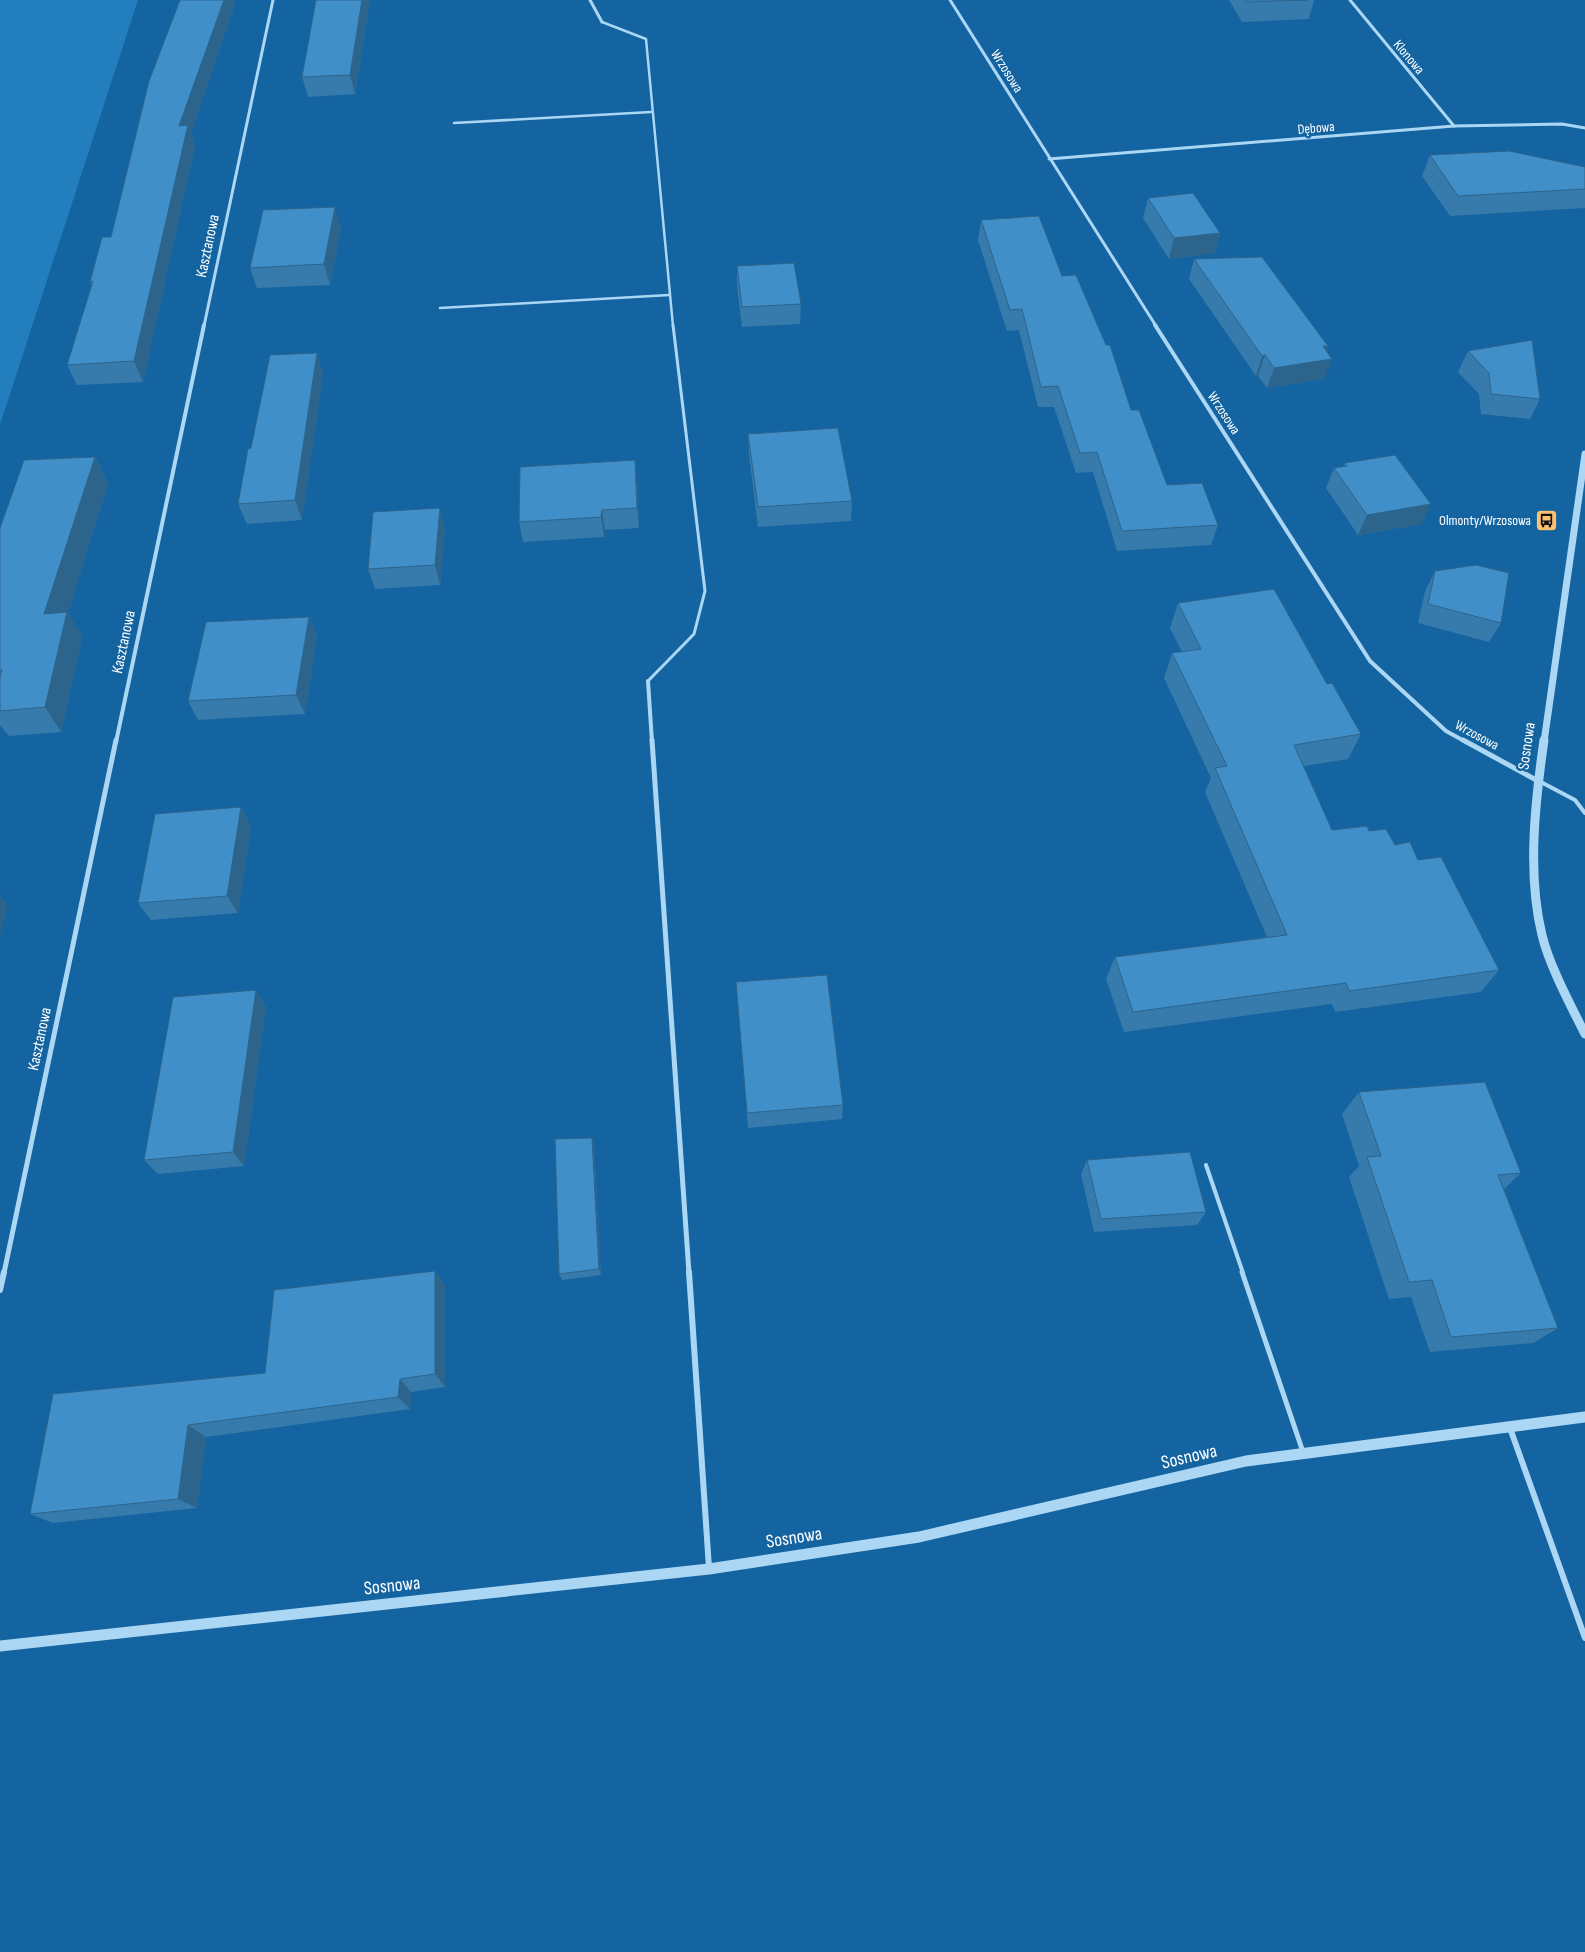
<svg xmlns="http://www.w3.org/2000/svg" width="1585" height="1952" font-family="'Sofia Sans Condensed',sans-serif">
<style>
.green{fill:#227ebd}
.lines{fill:none;stroke-linecap:round;stroke-linejoin:round}
.service-far3{stroke:#acd7f4;stroke-width:2.5}
.service-far2{stroke:#acd7f4;stroke-width:3}
.service-far1{stroke:#acd7f4;stroke-width:4}
.service{stroke:#acd7f4;stroke-width:5}
.minor-far3{stroke:#acd7f4;stroke-width:3}
.minor-far2{stroke:#acd7f4;stroke-width:4}
.minor-far1{stroke:#acd7f4;stroke-width:5}
.minor{stroke:#acd7f4;stroke-width:6}
.tertiary-far2{stroke:#acd7f4;stroke-width:7}
.tertiary-far1{stroke:#acd7f4;stroke-width:9}
.tertiary{stroke:#acd7f4;stroke-width:11}
.wall{fill:#377bac}
.shaded-wall{fill:#2d648c}
.building{fill:#408fc8;stroke:#2d648c}
.labels{text-anchor:middle;dominant-baseline:central;stroke-width:5;stroke-linejoin:round;paint-order:stroke}
.far-street-label{font-size:14px;fill:#fff;stroke:#1364a0}
.far-poi-label{font-size:14px;fill:#fff;stroke:#1364a0;text-anchor:end}
.street-label{font-size:16px;fill:#fff;stroke:#1364a0}
.near-street-label{font-size:19px;fill:#fff;stroke:#1364a0}
</style>
<rect width="100%" height="100%" fill="#1364a0"/>
<path class="green" d="M0,0H138L0,425Z"/>
<g class="lines">
<g class="service-far3">
<path d="M602,22L646,39L673,326"/>
<path d="M454,123L651,112"/>
<path d="M440,308L669,295"/>
</g>
<path class="service-far2" d="M648,681L694,634L705,591L673,325"/>
<g class="service-far1">
<path d="M1539,781L1575,800L1585,813"/>
<path d="M1206,1165L1243,1273"/>
</g>
<path class="service" d="M1242,1272L1303,1452"/>
<g class="minor-far3">
<path d="M590,0L602,22"/>
<path d="M950,0L1156,326"/>
<path d="M1350,0L1454,126"/>
<path d="M1049,159L1454,126L1562,124L1585,128"/>
<path d="M204,326L273,0"/>
</g>
<g class="minor-far2">
<path d="M1155,325L1370,661L1446,731L1466,742"/>
<path d="M648,681L652,742"/>
<path d="M116,742L204,325"/>
</g>
<g class="minor-far1">
<path d="M652,740L689,1273"/>
<path d="M1463,740L1538,781"/>
<path d="M4,1273L116,740"/>
</g>
<g class="minor">
<path d="M689,1272L709,1568"/>
<path d="M0,1290L4,1272"/>
<path d="M1510,1428L1585,1638"/>
</g>
<path class="tertiary-far2" d="M1544,742L1585,454"/>
<path class="tertiary-far1" d="M1544,740C1535,803 1527,874 1542,935C1549,965 1571,1006 1585,1034"/>
<path class="tertiary" d="M0,1646L709,1569L919,1537L1246,1461L1585,1417"/>
</g>
<g class="wall">
<path d="M180,0H234L235,4L191,133L195,145L143,382L77,385L67,365L92,286L90,282L111,237Z"/>
<path d="M370,0L355,94L308,97L302,77Z"/>
<path d="M1229,0H1314L1309,19L1242,22Z"/>
<path d="M1430,155L1585,167V208L1450,216L1422,176Z"/>
<path d="M1148,198L1220,233L1215,253L1169,259L1143,218Z"/>
<path d="M981,220L1062,276L1131,410L1167,485L1218,525L1211,545L1117,551L1093,472L1076,473L1054,407H1038L1019,330L1007,331L978,240Z"/>
<path d="M341,228L330,285L257,288L250,268Z"/>
<path d="M1194,259L1328,346L1326,351L1324,379L1267,388L1258,376H1256L1189,279Z"/>
<path d="M737,266L801,304L800,324L742,327L737,286Z"/>
<path d="M1468,351L1540,399L1530,419L1481,414L1479,394L1458,372Z"/>
<path d="M317,353L323,374L302,520L247,524L238,504L251,448Z"/>
<path d="M748,434L852,501L851,521L758,527L749,455Z"/>
<path d="M95,457L108,483L68,613L82,637L61,732L9,736L0,725V528Z"/>
<path d="M635,460L637,480L639,528L605,530L604,537L523,542L519,522Z"/>
<path d="M1345,463L1422,524L1358,535L1326,488L1334,468L1343,467Z"/>
<path d="M445,528L440,585L375,589L368,569Z"/>
<path d="M1435,571L1501,623L1489,642L1418,623L1425,591Z"/>
<path d="M1178,603L1327,684L1361,734L1348,759L1304,766L1332,830L1369,831L1395,845L1418,860L1499,970L1481,992L1335,1012L1332,1004L1124,1032L1106,979L1115,957L1267,937L1205,792L1211,778L1164,678L1172,653L1182,652L1170,628Z"/>
<path d="M317,636L305,714L198,720L188,701Z"/>
<path d="M241,807L251,826L238,913L151,920L138,903Z"/>
<path d="M736,982L843,1105L842,1119L748,1128Z"/>
<path d="M256,990L266,1007L244,1166L158,1174L144,1160Z"/>
<path d="M1359,1092L1521,1173L1504,1189L1558,1328L1533,1343L1430,1352L1411,1297L1389,1299L1349,1177L1359,1166L1342,1114Z"/>
<path d="M592,1138L594,1145L601,1275L562,1280L559,1274Z"/>
<path d="M1087,1160L1206,1212L1197,1225L1094,1232L1081,1174Z"/>
<path d="M435,1271L445,1286V1387L411,1392L410,1409L206,1437L197,1508L53,1523L30,1514Z"/>
</g>
<g class="shaded-wall">
<path d="M224,0H234L235,4L191,133L195,145L143,382L134,361L179,126Z"/>
<path d="M362,0H370L355,94L350,75Z"/>
<path d="M335,207L341,228L330,285L324,264Z"/>
<path d="M1220,233L1215,253L1169,259L1174,238Z"/>
<path d="M1323,346H1328L1323,360L1332,359L1324,379L1267,388L1274,368Z"/>
<path d="M317,353L323,374L302,520L295,500Z"/>
<path d="M1265,355L1258,376H1256L1262,356Z"/>
<path d="M95,457L108,483L68,613L82,637L61,732L45,707L44,614Z"/>
<path d="M635,460L637,480L639,528L637,508Z"/>
<path d="M1431,504L1422,524L1358,535L1367,515Z"/>
<path d="M440,508L445,528L440,585L435,565Z"/>
<path d="M602,510L605,530L604,537L601,517Z"/>
<path d="M309,617L317,636L305,714L296,695Z"/>
<path d="M241,807L251,826L238,913L227,896Z"/>
<path d="M0,895L8,905L0,936Z"/>
<path d="M256,990L266,1007L244,1166L233,1152Z"/>
<path d="M592,1138L594,1145L601,1275L599,1269Z"/>
<path d="M435,1271L445,1286V1387L435,1374Z"/>
<path d="M400,1379L411,1392L410,1409L398,1397Z"/>
<path d="M188,1425L206,1437L197,1508L178,1499Z"/>
</g>
<g class="building">
<path d="M180,0H224L179,126L188,125L134,361L67,365L93,281L90,282L102,237H111L149,81Z"/>
<path d="M316,0H362L350,75L302,77Z"/>
<path d="M1245,0H1308L1247,2Z"/>
<path d="M1509,151L1585,167V189L1458,196L1430,155Z"/>
<path d="M1193,193L1220,233L1174,238L1148,198Z"/>
<path d="M335,207L324,264L250,268L263,210Z"/>
<path d="M1039,216L1062,276L1076,275L1106,345H1110L1131,410H1139L1167,485L1202,483L1218,525L1122,531L1097,452L1080,453L1058,386L1041,387L1022,309L1010,310L981,220Z"/>
<path d="M1262,257L1328,346H1323L1332,359L1274,368L1265,355L1262,356L1194,259Z"/>
<path d="M794,263L801,304L742,307L737,266Z"/>
<path d="M1532,340L1540,399L1491,394L1489,373L1468,351Z"/>
<path d="M317,353L295,500L238,504L248,449L251,448L270,355Z"/>
<path d="M838,428L852,501L758,507L748,434Z"/>
<path d="M1395,455L1431,504L1367,515L1334,468L1347,466L1345,463Z"/>
<path d="M95,457L44,614L67,612L45,707L0,711V678L2,670L0,671V528L24,460Z"/>
<path d="M635,460L637,508L602,510L601,517L519,522L520,467Z"/>
<path d="M440,508L435,565L368,569L373,512Z"/>
<path d="M1476,565L1509,573L1501,623L1428,604L1435,571Z"/>
<path d="M1274,589L1327,684L1332,683L1361,734L1294,745L1332,830L1367,826L1369,831L1386,829L1395,845L1410,842L1418,860L1441,857L1499,970L1349,991L1346,983L1133,1012L1115,957L1287,935L1215,768L1227,766L1172,653L1201,649L1178,603Z"/>
<path d="M309,617L296,695L188,701L206,622Z"/>
<path d="M241,807L227,896L138,903L155,814Z"/>
<path d="M827,975L843,1105L747,1113L736,982Z"/>
<path d="M256,990L233,1152L144,1160L173,997Z"/>
<path d="M1485,1082L1521,1173L1498,1175L1558,1328L1451,1337L1432,1280L1409,1282L1367,1157L1381,1156L1359,1092Z"/>
<path d="M592,1138L599,1269L559,1274L555,1139Z"/>
<path d="M1190,1152L1206,1212L1101,1219L1087,1160Z"/>
<path d="M435,1271V1374L400,1379L398,1397L188,1425L178,1499L30,1514L53,1394L265,1373L274,1290Z"/>
</g>
<defs>
<symbol id="bus-square" viewBox="-11 -11 22 22"><rect x="-9" y="-9" width="18" height="18" rx="4" fill="#ffc16f" stroke="#1364a0"/><path d="M-5-6H5V4H4V6H2V4H-2V6H-4V4H-5ZM-3.5-4V0h7V-4ZM-3.5 1.2v1.5H-2V1.2ZM2 1.2v1.5H3.5V1.2Z" fill="#111"/></symbol>
</defs>
<g fill-rule="evenodd">
<use href="#bus-square" x="1534" y="508" width="25" height="25"/>
</g>
<g class="labels">
<g class="far-street-label">
<text transform="translate(1409 57) rotate(50)">Klonowa</text>
<text transform="translate(1007 71) rotate(58)">Wrzosowa</text>
<text transform="translate(1316 128) rotate(-5)">Dębowa</text>
<text transform="translate(1224 413) rotate(57)">Wrzosowa</text>
<text transform="translate(1477 735) rotate(28)">Wrzosowa</text>
</g>
<g class="far-poi-label">
<text x="1531" y="520">Olmonty/Wrzosowa</text>
</g>
<g class="street-label">
<text transform="translate(208 246) rotate(-78)">Kasztanowa</text>
<text transform="translate(124 642) rotate(-78)">Kasztanowa</text>
<text transform="translate(1527 746) rotate(-82)">Sosnowa</text>
<text transform="translate(40 1039) rotate(-78)">Kasztanowa</text>
</g>
<g class="near-street-label">
<text transform="translate(1189 1457) rotate(-13)">Sosnowa</text>
<text transform="translate(794 1538) rotate(-9)">Sosnowa</text>
<text transform="translate(392 1586) rotate(-6)">Sosnowa</text>
</g>
</g>
</svg>
